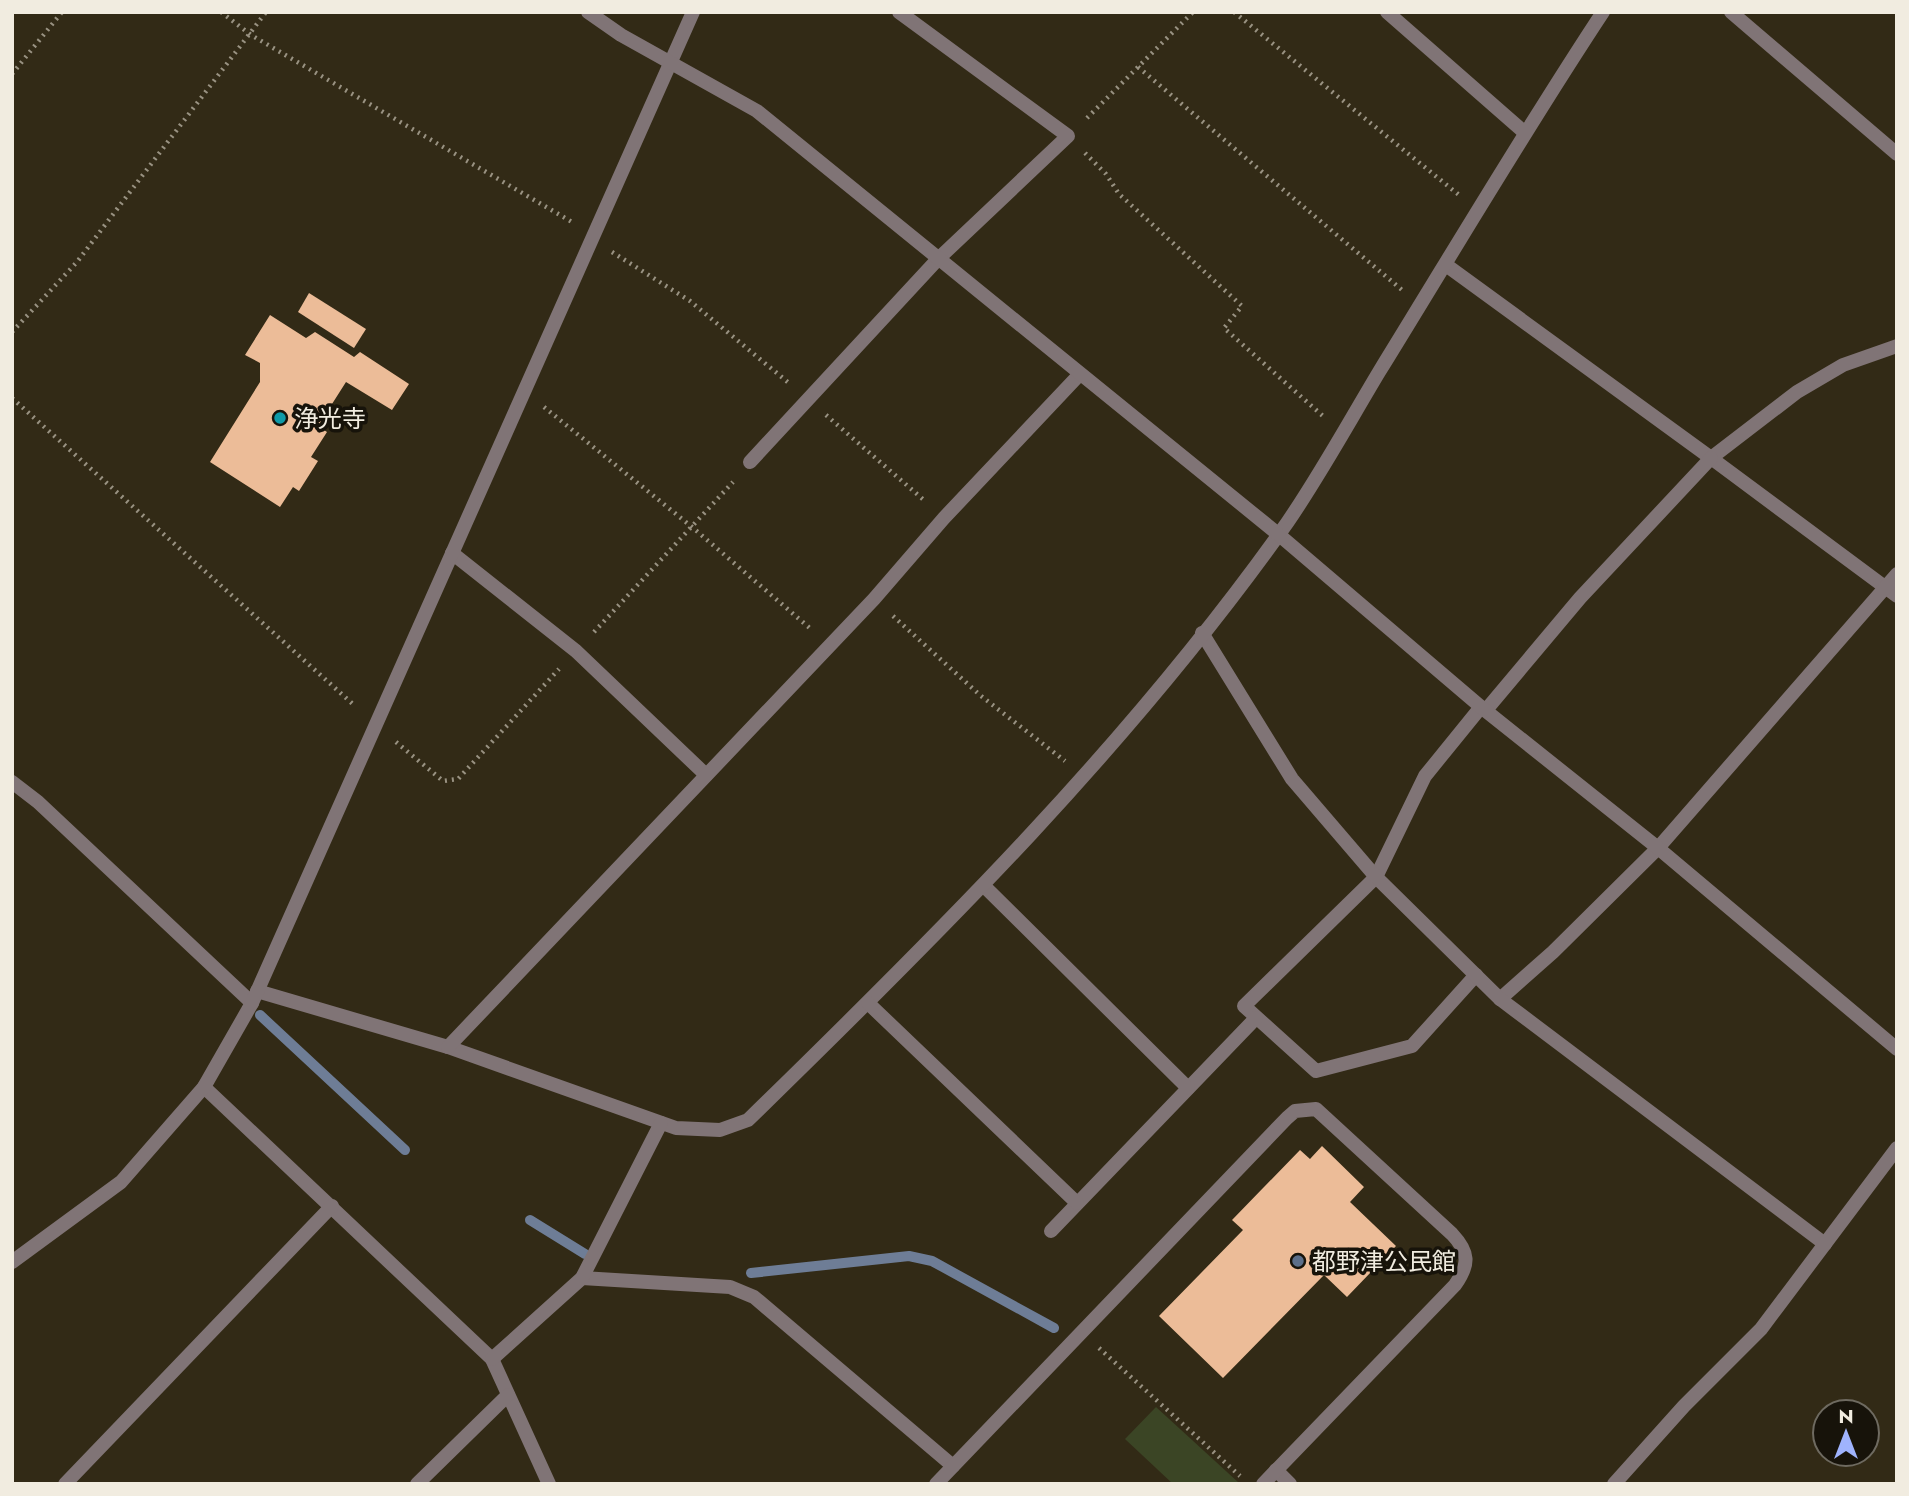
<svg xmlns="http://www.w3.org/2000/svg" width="1909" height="1496" font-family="Jost,'Noto Sans JP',sans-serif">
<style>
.green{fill:#3b4525}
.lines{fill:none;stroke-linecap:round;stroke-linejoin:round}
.stream{stroke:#6e7d96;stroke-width:10}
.building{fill:#ecbc98}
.path{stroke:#999282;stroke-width:4.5;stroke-dasharray:2 5;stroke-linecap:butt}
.service{stroke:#807476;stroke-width:14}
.minor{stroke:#807476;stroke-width:14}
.tertiary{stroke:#807476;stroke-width:14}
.culture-dot{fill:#0f9aa8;stroke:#17130a;stroke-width:2.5}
.service-dot{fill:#5c6f8a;stroke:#17130a;stroke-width:2.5}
.labels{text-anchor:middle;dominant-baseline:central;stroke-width:7;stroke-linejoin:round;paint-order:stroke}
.poi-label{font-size:24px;fill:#f1ece0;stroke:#17130a;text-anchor:start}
</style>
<rect width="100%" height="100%" fill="#322a16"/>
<path class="green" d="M1156,1407L1239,1483L1173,1484L1125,1439Z"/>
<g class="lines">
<g class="stream">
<path d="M260,1015L405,1150"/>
<path d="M530,1220L585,1254"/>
<path d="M751,1273L909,1256L932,1261L1054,1328"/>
</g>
</g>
<g class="building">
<path d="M309,293L366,329L354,348L298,312Z"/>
<path d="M270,315L306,338L315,332L354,357L360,352L409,384L392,410L346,382L318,426L327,432L311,457L318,461L299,491L293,487L280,507L210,462L260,382V363L245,355Z"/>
<path d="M1322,1146L1364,1187L1350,1202L1396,1246L1347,1297L1324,1275L1223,1378L1159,1316L1243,1230L1232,1220L1300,1150L1310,1159Z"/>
</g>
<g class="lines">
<g class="path">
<path d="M221,12L251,35L572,222"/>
<path d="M1234,12L1459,195"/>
<path d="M1138,67L1402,290"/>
<path d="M12,74L62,12"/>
<path d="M1087,118L1193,12"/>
<path d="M1085,153L1106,174L1119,194L1242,306L1224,328L1324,417"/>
<path d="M612,252L690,301L790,384"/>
<path d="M12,332L77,262L266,12"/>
<path d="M12,398L355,706"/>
<path d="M544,407L692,527L812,630"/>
<path d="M826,415L925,501"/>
<path d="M893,616L981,696L1065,761"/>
<path d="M594,632L733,482"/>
<path d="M396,742L443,781L458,779L559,669"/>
<path d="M1099,1348L1240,1476"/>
</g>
<g class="service">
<path d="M1387,12L1524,132"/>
<path d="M1446,265L1711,458"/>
<path d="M750,462L938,259L1068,136L899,12"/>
<path d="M452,553L576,651L706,775"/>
<path d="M1476,975L1412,1046L1316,1071L1244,1006L1376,877L1425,776L1481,707"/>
<path d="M1500,999L1553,952L1658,848"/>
<path d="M1051,1231L1256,1018"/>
</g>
<g class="minor">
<path d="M1731,12L1897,154"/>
<path d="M1897,346L1843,365L1797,392L1711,458L1897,596"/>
<path d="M1202,633L1292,779L1376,877L1500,999L1825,1244"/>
<path d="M1486,710L1580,598L1711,458"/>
<path d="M12,782L38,802L252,1003"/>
<path d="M1658,848L1897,574"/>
<path d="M984,886L1188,1088"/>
<path d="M257,991L448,1047L676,1128L720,1130L748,1120C940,933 1131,743 1287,523C1320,475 1349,422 1379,372C1453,252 1525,130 1603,12"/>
<path d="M868,1003L1077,1203"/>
<path d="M448,1047L874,599L944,518L1079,375"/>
<path d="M204,1087L492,1359L549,1484"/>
<path d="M12,1262L121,1182L204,1087L252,1003L693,12"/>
<path d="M582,1278L730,1287L754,1297L953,1466"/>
<path d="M492,1359L582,1278L661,1123"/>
<path d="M1276,1470L1290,1484"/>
<path d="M65,1484L332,1206"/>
<path d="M417,1484L508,1395"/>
<path d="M936,1484L1287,1118L1295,1111L1316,1109L1452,1234C1469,1252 1470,1264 1455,1285L1263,1484"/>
</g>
<g class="tertiary">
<path d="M588,12L621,35L757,111L1278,534L1481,707L1658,848L1897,1049"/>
<path d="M1614,1484L1684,1406L1761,1329L1897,1148"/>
</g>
</g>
<circle class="culture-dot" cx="280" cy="418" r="7"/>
<circle class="service-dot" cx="1298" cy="1261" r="7"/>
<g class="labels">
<g class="poi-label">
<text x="294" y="418">浄光寺</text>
<text x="1312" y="1261">都野津公民館</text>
</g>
</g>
<rect width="1909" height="1496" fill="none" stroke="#f1ece0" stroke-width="28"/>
<g transform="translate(1846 1433)"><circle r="33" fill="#17130a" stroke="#6e6a60" stroke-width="2"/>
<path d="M0-5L12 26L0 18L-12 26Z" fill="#9fb3fd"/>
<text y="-10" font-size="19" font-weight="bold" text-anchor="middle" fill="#f1ece0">N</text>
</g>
</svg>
